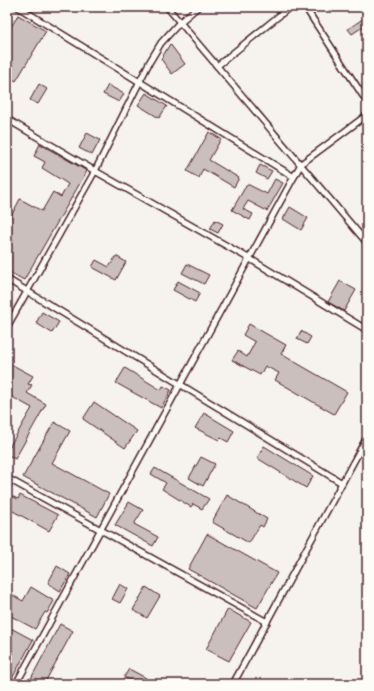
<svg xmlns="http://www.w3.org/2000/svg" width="374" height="691" font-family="'Shantell Sans',sans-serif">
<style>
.building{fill:#cbbfbe;stroke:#4a1f2b}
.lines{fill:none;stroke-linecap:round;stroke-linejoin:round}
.street-casing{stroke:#4a1f2b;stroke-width:8}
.street{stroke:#fdfcf7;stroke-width:5}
</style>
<rect width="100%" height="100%" fill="#f6f3ef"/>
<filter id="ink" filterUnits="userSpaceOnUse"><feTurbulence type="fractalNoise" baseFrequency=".025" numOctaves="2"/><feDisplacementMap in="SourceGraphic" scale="8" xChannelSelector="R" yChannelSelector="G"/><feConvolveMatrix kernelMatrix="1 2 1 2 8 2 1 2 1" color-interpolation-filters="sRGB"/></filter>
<g filter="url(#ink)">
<g class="building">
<path d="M18,15L46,31L16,81L7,75V34Z"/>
<path d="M367,16V24L352,34L348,29Z"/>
<path d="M170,44L185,64L172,74L161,59Z"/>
<path d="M39,84L47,89L38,104L30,100Z"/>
<path d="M108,85L124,94L119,102L103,94Z"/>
<path d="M146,93L167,106L159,118L138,105Z"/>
<path d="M209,132L221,139L209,160L239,178L234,187L203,169L199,178L187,171Z"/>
<path d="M87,133L100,140L92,155L79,148Z"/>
<path d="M40,144L87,171L24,280L7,271V224L20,199L42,211L53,192L61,197L68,184L42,168L45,162L34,156Z"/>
<path d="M260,165L272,171L267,179L256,173Z"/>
<path d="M275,179L283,183L267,211L248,201L243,209L253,214L250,220L232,210L247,184L267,194Z"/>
<path d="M290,207L308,218L301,230L283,219Z"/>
<path d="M215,220L223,224L218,233L210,229Z"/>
<path d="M116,256L126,262L116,280L92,267L96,260L109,267Z"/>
<path d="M187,264L209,275L204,284L182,273Z"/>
<path d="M178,281L200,293L195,302L173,290Z"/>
<path d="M340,281L356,290L344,311L328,302Z"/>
<path d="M42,312L59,322L52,333L36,323Z"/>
<path d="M249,324L286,345L281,354L347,392L334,414L275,380L279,373L265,366L260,375L232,360L238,351L247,357L255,342L243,335Z"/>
<path d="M301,331L311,337L307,344L297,339Z"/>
<path d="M7,362L33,376L28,384L32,385L27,393L46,404L15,459L7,455V451L32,408L7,394Z"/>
<path d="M125,368L161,390L163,386L171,390L161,408L116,383Z"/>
<path d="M94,402L137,431L125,448L83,419Z"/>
<path d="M204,413L234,431L228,442L221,438L219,440L195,428Z"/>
<path d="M54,422L70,431L52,463L109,494L97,517L23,477Z"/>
<path d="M264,446L313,476L306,488L257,458Z"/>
<path d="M201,457L215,464L203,486L189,478Z"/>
<path d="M155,468L209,499L202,509L193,504L191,507L162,489L166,483L151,474Z"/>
<path d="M7,494L18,499L20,495L58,515L49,531L11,510L7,519Z"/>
<path d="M227,495L267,519L263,527L260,525L249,543L212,522Z"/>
<path d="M129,502L143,510L134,524L158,537L153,546L115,525Z"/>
<path d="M207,534L277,573L257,608L188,569Z"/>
<path d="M57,566L70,574L60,591L48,583Z"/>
<path d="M120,584L128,589L120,603L112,599Z"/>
<path d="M31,587L54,601L47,613L45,612L35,629L7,614V592L23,601Z"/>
<path d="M146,587L160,596L147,618L133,610Z"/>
<path d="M228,609L251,622L229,661L206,649Z"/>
<path d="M60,624L73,631L44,684H28Z"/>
<path d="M7,626L33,640L9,684H7Z"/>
<path d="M129,669L146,678L143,684H138L124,677Z"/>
</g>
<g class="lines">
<defs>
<g id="street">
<path d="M18,7L294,177"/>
<path d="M167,7L367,243"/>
<path d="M305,7L367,102"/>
<path d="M217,66L290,7"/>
<path d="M7,119L95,171L149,63L161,43L180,22L198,7"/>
<path d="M7,279L342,483"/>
<path d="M7,327L95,171L250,259L367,330"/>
<path d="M7,478L267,622"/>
<path d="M16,684L301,164L367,115"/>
<path d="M233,684L367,437"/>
</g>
</defs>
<use href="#street" class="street-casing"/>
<use href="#street" class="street"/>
</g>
</g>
<rect width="374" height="691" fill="none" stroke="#fdfcf7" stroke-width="24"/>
<rect x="12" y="12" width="350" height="667" fill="none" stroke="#4a1f2b" stroke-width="1.5" filter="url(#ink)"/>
</svg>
